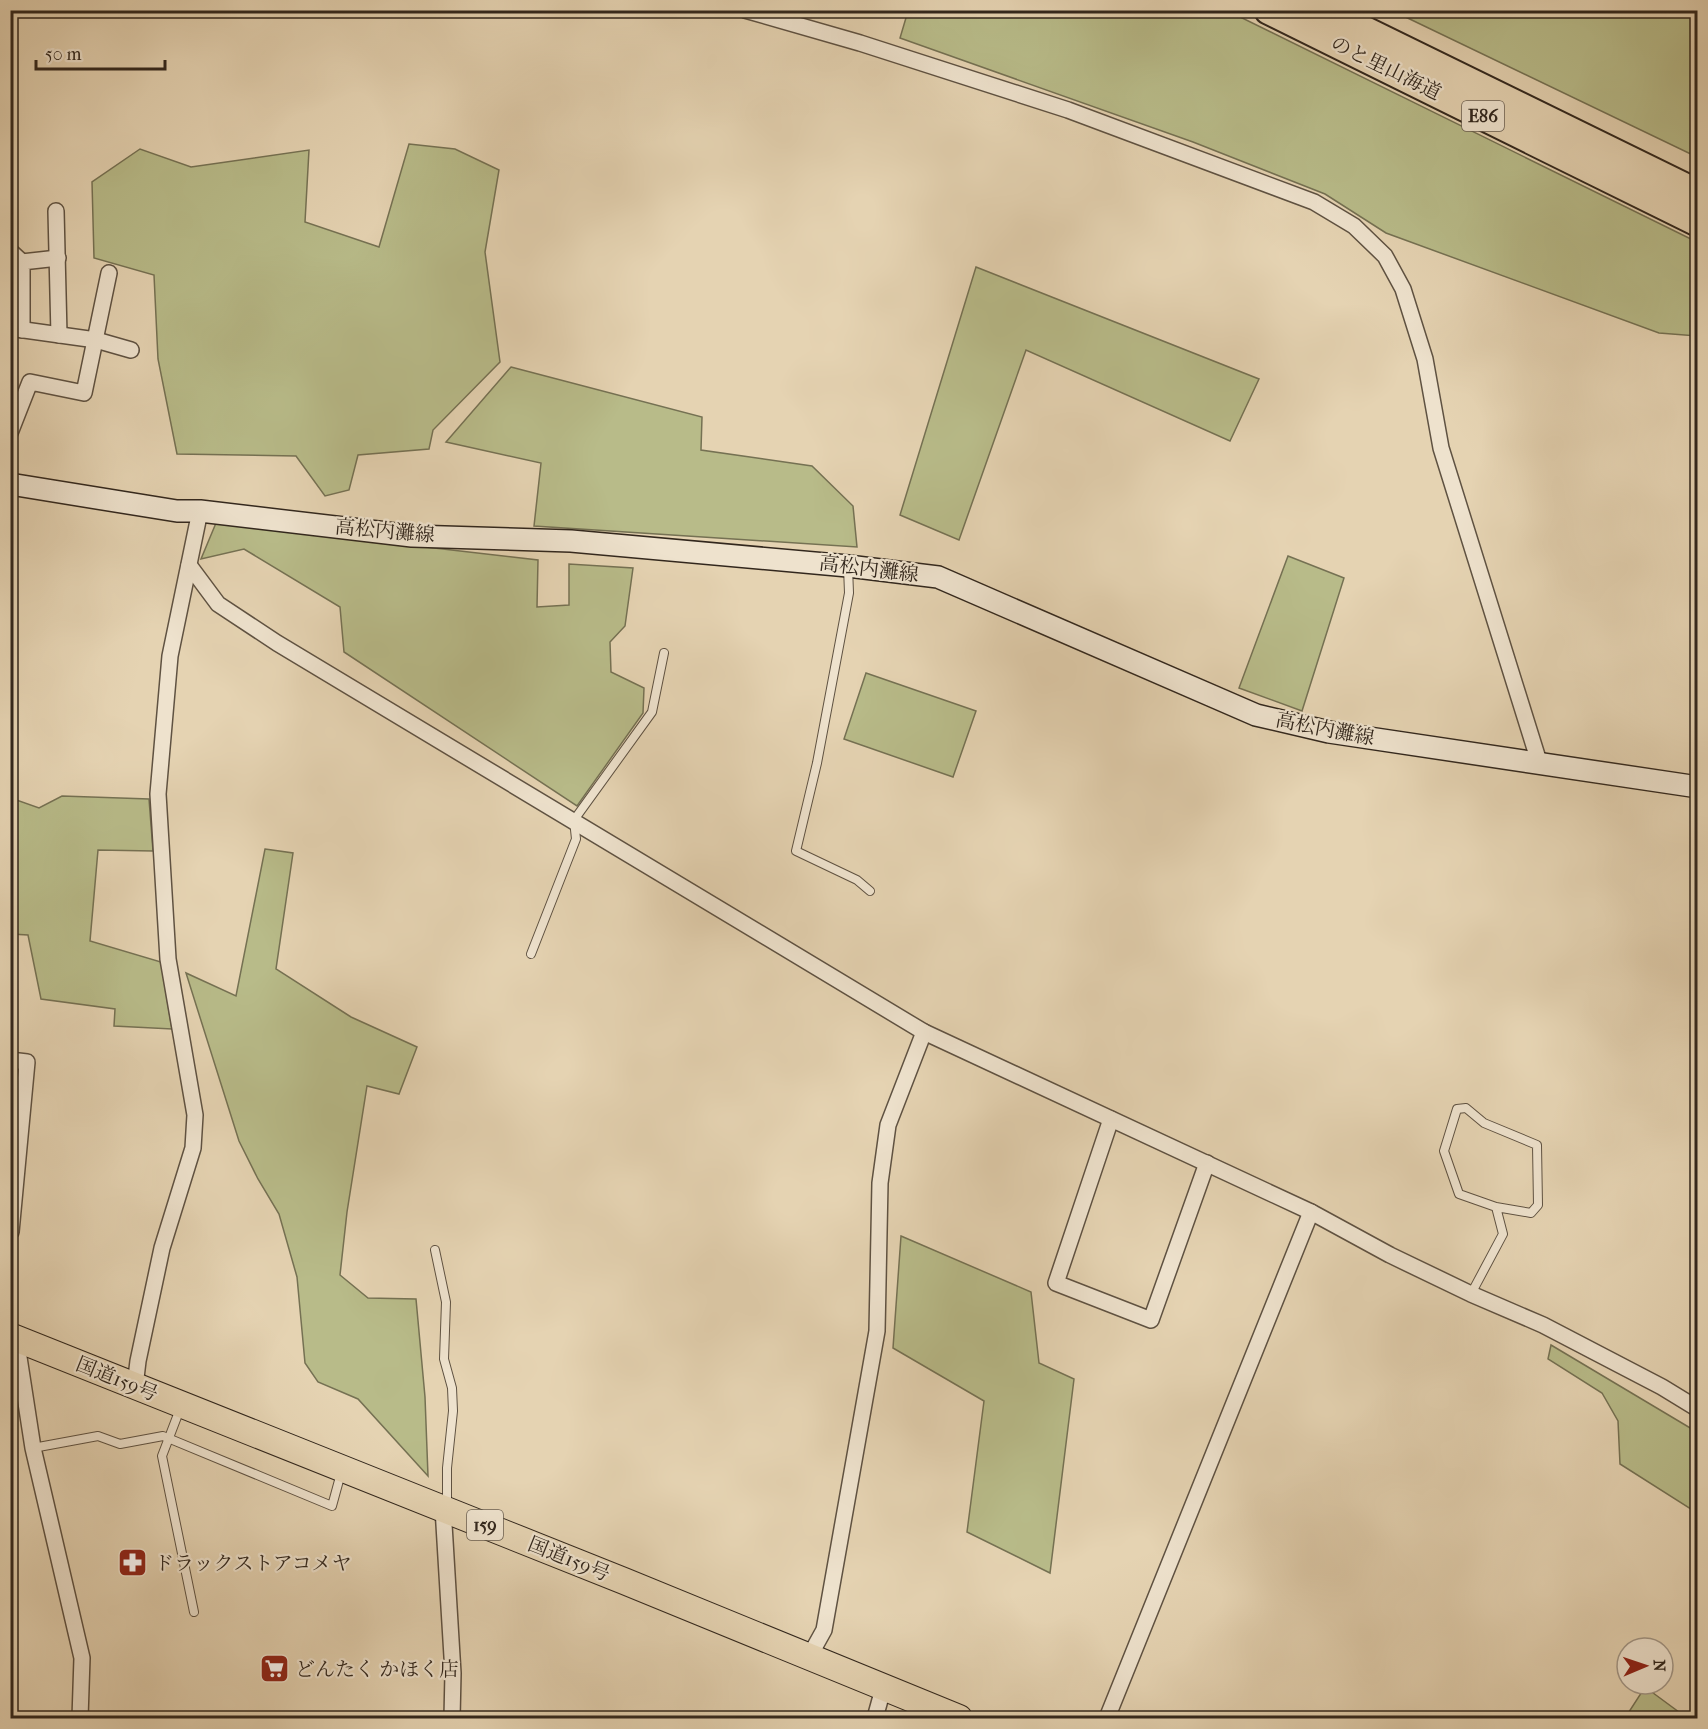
<svg xmlns="http://www.w3.org/2000/svg" width="1708" height="1729" font-family="'IM FELL French Canon','Noto Serif JP',serif">
<style>
.green{fill:#b8bb89;stroke:#757153;stroke-width:1.5}
.lines{fill:none;stroke-linecap:round;stroke-linejoin:round}
.service-casing{stroke:#5f5242;stroke-width:10}
.minor-casing{stroke:#5f5242;stroke-width:18}
.secondary-casing{stroke:#32271d;stroke-width:24}
.trunk-casing{stroke:#32271d;stroke-width:28}
.motorway-casing{stroke:#32271d;stroke-width:32}
.service{stroke:#eee2cd;stroke-width:8}
.minor{stroke:#eee2cd;stroke-width:15}
.secondary{stroke:#eee2cd;stroke-width:21}
.trunk{stroke:#e5d3b2;stroke-width:26}
.motorway{stroke:#e5d3b2;stroke-width:28}
.labels{text-anchor:middle;dominant-baseline:central;stroke-width:4.5;stroke-linejoin:round;paint-order:stroke}
.shield{fill:#eee2cd;stroke:#6a5f52;stroke-width:1.5}
.shield-label{font-size:18px;font-weight:bold;fill:#32271d}
.street-label{font-size:20px;fill:#32271d;stroke:#eee2cd}
.poi-label{font-size:20px;fill:#32271d;stroke:#eee2cd;text-anchor:start}
</style>
<rect width="100%" height="100%" fill="#e5d3b2"/>
<filter id="stains"><feTurbulence type="fractalNoise" baseFrequency=".00333" numOctaves="4"/><feColorMatrix values="0 0 0 0 .2 0 0 0 0 .09 0 0 0 0 .02 0 0 0 .5 -.17"/></filter>
<radialGradient id="worn" r=".72"><stop offset=".6" stop-color="#630" stop-opacity="0"/><stop offset="1" stop-color="#630" stop-opacity=".3"/></radialGradient>
<g class="green">
<path d="M908,11H1228L1697,242V336L1659,333L1386,233L1325,194L1193,142L900,38Z"/>
<path d="M1393,11H1697V157Z"/>
<path d="M409,144L455,149L499,170L485,252L500,362L433,430L429,449L358,455L349,490L325,496L296,456L177,454L158,359L154,275L94,258L92,182L140,149L191,167L309,150L305,222L379,247Z"/>
<path d="M976,267L1259,379L1230,441L1026,350L959,540L900,515Z"/>
<path d="M511,367L702,417L701,450L812,466L853,506L857,547L534,526L541,463L446,442Z"/>
<path d="M216,523L538,560L537,607L569,605V564L633,568L625,626L610,642L611,672L644,688L643,713L577,806L344,652L340,607L244,549L201,559Z"/>
<path d="M1288,556L1344,578L1302,711L1239,688Z"/>
<path d="M866,673L976,711L953,777L844,739Z"/>
<path d="M62,796L149,799L153,851L98,850L90,941L161,962L172,1029L114,1026L115,1009L41,999L28,935L11,934V798L39,808Z"/>
<path d="M265,849L293,853L276,969L351,1017L417,1047L399,1094L367,1086L347,1212L340,1275L368,1298L416,1299L425,1397L428,1476L358,1399L318,1382L305,1363L297,1277L279,1214L258,1179L239,1141L186,973L236,996Z"/>
<path d="M901,1236L1031,1292L1039,1363L1074,1379L1050,1573L967,1532L984,1401L893,1348Z"/>
<path d="M1551,1345L1697,1432V1513L1620,1464L1618,1421L1602,1393L1548,1359Z"/>
<path d="M1645,1687L1687,1718H1625Z"/>
</g>
<g class="lines">
<defs>
<g id="service">
<path d="M848,567L849,593L817,763L796,851L857,880L870,891"/>
<path d="M531,954L576,839L574,820L652,712L664,653"/>
<path d="M435,1250L446,1302L444,1359L452,1388L453,1411L447,1468V1506"/>
<path d="M1471,1294L1503,1234L1496,1207L1459,1194L1444,1151L1457,1109L1466,1108L1484,1123L1537,1145L1538,1205L1531,1213L1496,1207"/>
<path d="M180,1409L162,1456L194,1612"/>
<path d="M33,1448L98,1436L120,1444L163,1436L332,1506L341,1473"/>
</g>
<g id="minor">
<path d="M745,10L860,43L1068,110L1314,202L1354,226L1385,256L1403,289L1425,359L1441,448L1540,765"/>
<path d="M56,211L59,335"/>
<path d="M10,251L22,262"/>
<path d="M10,328L96,340L131,350"/>
<path d="M22,330V262L58,258"/>
<path d="M10,433L30,382L84,393L109,273"/>
<path d="M189,565L218,604L277,643L924,1032L1311,1212L1390,1255L1471,1294L1543,1325L1662,1387L1698,1409"/>
<path d="M10,1060L27,1062L11,1232"/>
<path d="M1111,1119L1056,1283L1151,1320L1207,1163"/>
<path d="M16,1338L33,1448L82,1658L80,1718"/>
<path d="M135,1386L138,1361L162,1248L193,1148L195,1115L168,959L158,794L170,656L200,511"/>
<path d="M443,1508L453,1673L452,1718"/>
<path d="M809,1657L824,1630L877,1331L880,1183L888,1125L924,1032"/>
<path d="M875,1718L883,1689"/>
<path d="M1107,1718L1311,1212"/>
</g>
<path id="secondary" d="M10,484L177,511H200L412,536L571,541L848,566L938,577L1256,715L1329,732L1698,787"/>
<path id="trunk" d="M10,1336L624,1581L959,1718"/>
<g id="motorway">
<path d="M1269,10L1698,222"/>
<path d="M1322,10L1698,194"/>
</g>
</defs>
<use href="#service" class="service-casing"/>
<use href="#minor" class="minor-casing"/>
<use href="#secondary" class="secondary-casing"/>
<use href="#trunk" class="trunk-casing"/>
<use href="#motorway" class="motorway-casing"/>
<use href="#service" class="service"/>
<use href="#minor" class="minor"/>
<use href="#secondary" class="secondary"/>
<use href="#trunk" class="trunk"/>
<use href="#motorway" class="motorway"/>
</g>
<defs>
<symbol id="pharmacy-square" viewBox="-11 -11 22 22"><rect x="-9" y="-9" width="18" height="18" rx="4" fill="#8f2418" stroke="#eee2cd"/><path d="M-2-6h4v4h4v4h-4v4h-4v-4h-4v-4h4Z" fill="#fff"/></symbol>
<symbol id="supermarket-square" viewBox="-11 -11 22 22"><rect x="-9" y="-9" width="18" height="18" rx="4" fill="#8f2418" stroke="#eee2cd"/><path d="M-6-5.5h2.5l.6 2H6L4.5 2H-2.5L-4.4-4H-6ZM-1.5 3.2a1.3 1.3 0 1 0 .1 0ZM3 3.2a1.3 1.3 0 1 0 .1 0Z" fill="#fff"/></symbol>
</defs>
<g fill-rule="evenodd">
<use href="#pharmacy-square" x="116" y="1546" width="33" height="33"/>
<use href="#supermarket-square" x="258" y="1652" width="33" height="33"/>
</g>
<g class="labels">
<g class="shield">
<rect x="1462" y="101" width="42" height="30" rx="4.5"/>
<rect x="467" y="1510" width="36" height="30" rx="4.5"/>
</g>
<g class="shield-label">
<text x="1483" y="116">E86</text>
<text x="485" y="1525">159</text>
</g>
<g class="street-label">
<text transform="translate(1386 68) rotate(26)">のと里山海道</text>
<text transform="translate(385 531) rotate(5)">高松内灘線</text>
<text transform="translate(869 569) rotate(7)">高松内灘線</text>
<text transform="translate(1325 729) rotate(11)">高松内灘線</text>
<text transform="translate(117 1379) rotate(22)">国道159号</text>
<text transform="translate(569 1559) rotate(22)">国道159号</text>
</g>
<g class="poi-label">
<text x="154" y="1563">ドラックストアコメヤ</text>
<text x="295" y="1669">どんたく かほく店</text>
</g>
</g>
<rect width="1708" height="1729" fill="none" stroke="#e5d3b2" stroke-width="36"/>
<rect x="12" y="12" width="1684" height="1705" fill="none" stroke="#32271d" stroke-width="3"/>
<rect x="18" y="18" width="1672" height="1693" fill="none" stroke="#32271d" stroke-width="1.5"/>
<g transform="translate(1645 1666) rotate(88)"><circle r="28" fill="#eee2cd" stroke="#a39787" stroke-width="1.5"/>
<path d="M0-4.5L10 22L0 15L-10 22Z" fill="#8f2418"/>
<text y="-9" font-size="16" font-weight="bold" text-anchor="middle" fill="#32271d">N</text>
</g>
<path d="M36 60v9h129v-9" fill="none" stroke="#32271d" stroke-width="3"/>
<text x="45" y="60" font-size="18" fill="#32271d" stroke="#eee2cd" stroke-width="4.5" paint-order="stroke">50 m</text>
<rect width="100%" height="100%" filter="url(#stains)"/>
<rect width="100%" height="100%" fill="url(#worn)"/>
</svg>
